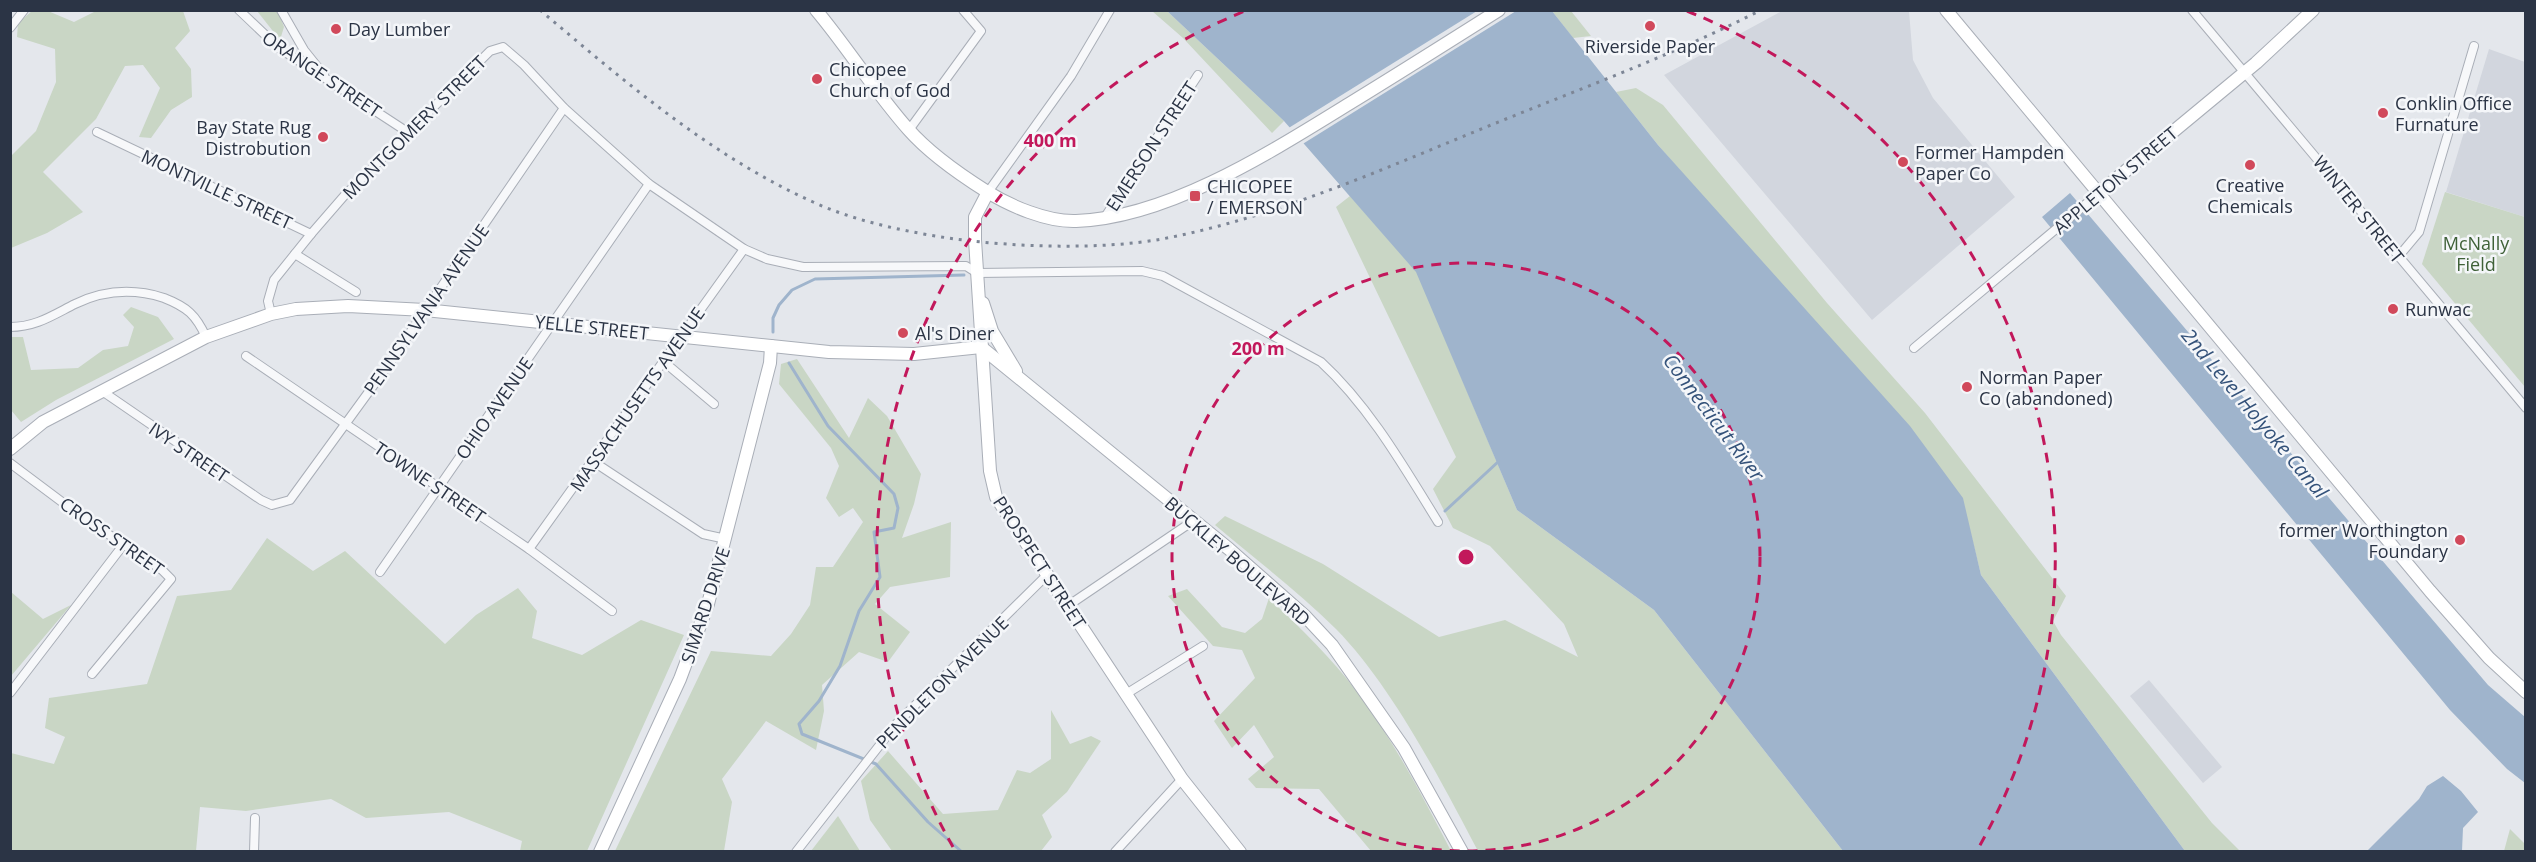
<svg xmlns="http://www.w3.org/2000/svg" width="2536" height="862" font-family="'Open Sans',sans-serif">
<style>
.built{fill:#d2d6de}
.green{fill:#c9d6c5}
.water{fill:#9fb4cc}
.pier{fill:#e4e7ec}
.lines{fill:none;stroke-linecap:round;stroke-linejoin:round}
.stream{stroke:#9fb4cc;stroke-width:3}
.street-casing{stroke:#a9aeb7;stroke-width:10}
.secondary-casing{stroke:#a9aeb7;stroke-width:14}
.street{stroke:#f7f8fa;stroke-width:8}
.secondary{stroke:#fff;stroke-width:12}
.rail{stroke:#7d8696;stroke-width:3;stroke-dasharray:3 6;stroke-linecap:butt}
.ring{fill:none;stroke:#c2185b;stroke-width:3;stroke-dasharray:10 8}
.poi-dot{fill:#d1495b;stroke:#f4f6f9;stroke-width:2}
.labels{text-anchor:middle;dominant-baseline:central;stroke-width:5;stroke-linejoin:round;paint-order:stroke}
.poi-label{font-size:18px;fill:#2b3445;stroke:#f4f6f9;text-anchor:start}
.street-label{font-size:18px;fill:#2b3445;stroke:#f4f6f9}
.park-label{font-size:18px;fill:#3f6138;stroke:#f4f6f9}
.water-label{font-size:20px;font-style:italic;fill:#34527a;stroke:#f4f6f9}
.centre{fill:#c2185b;stroke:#f4f6f9;stroke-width:3}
.ring-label{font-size:18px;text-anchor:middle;font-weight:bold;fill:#c2185b;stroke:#f4f6f9;stroke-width:5;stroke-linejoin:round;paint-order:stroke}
</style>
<rect width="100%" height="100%" fill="#e4e7ec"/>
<g class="built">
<path d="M1782,11H1909L1913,60L1933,98L2015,197L1872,320L1664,75Z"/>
<path d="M2489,49L2525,62V217L2446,192Z"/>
<path d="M2149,680L2222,767L2203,783L2130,696Z"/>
</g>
<g class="green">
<path d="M32,11H48L74,22L96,11H183L190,31L175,48L191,69L192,97L171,110L151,138L139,137L160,88L143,65L125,66L96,119L43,172L83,212L47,233L11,248V156L36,131L56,82L55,49L17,37L18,23Z"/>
<path d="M257,11H278L284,27L280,40Z"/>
<path d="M1152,11H1167L1284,121L1272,133L1183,38Z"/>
<path d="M1552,11H1571L1591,36L1573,38Z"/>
<path d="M1636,88L1663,105L1827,303L1925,413L2066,596L2053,621L2061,635L2212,823L2240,851H2185L1981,575L1962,498L1658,145L1616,92Z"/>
<path d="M2445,192L2525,217V387L2422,264Z"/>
<path d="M1350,196L1417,272L1517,510L1654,610L1843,851H1478C1441,781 1392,686 1336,629C1299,592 1255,559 1215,525L1225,516L1323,564L1439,637L1505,620L1578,657L1564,624L1490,546L1453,528L1433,489L1456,457L1336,207Z"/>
<path d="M131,307L158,317L174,339L56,400L21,422L11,410V337H23L31,370L78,368L103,350L128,346L134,327L123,315Z"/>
<path d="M797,359L849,438L868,398L887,416L921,474L914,504L902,538L951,522L950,577L890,587L875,604L910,632L888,662L859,652L822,685L824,711L816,750L766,721L722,779L732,802L724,851H615L711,651L771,656L791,634L810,605L816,567H833L863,522L853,508L839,517L826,498L839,466L831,448L779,384L781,364Z"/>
<path d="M267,538L313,571L345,551L445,644L476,615L518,588L537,611L532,638L582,655L641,620L684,635L587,851H520L522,841L449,812L366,818L331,799L246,811L200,807L196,851H11V753L54,764L65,737L45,728L49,698L147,684L177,596L231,590Z"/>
<path d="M1187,589L1222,627L1245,633L1262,619L1269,598C1300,628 1332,658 1357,692C1394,741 1423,797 1451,851H1371L1319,789L1256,788L1248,779L1274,757L1254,725L1232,748L1214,721L1255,678L1242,650L1213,646L1168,596Z"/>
<path d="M11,592L43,619L71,605L11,676Z"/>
<path d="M1051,710L1070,744L1091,736L1101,741L1067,792L1042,815L1052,837L1041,851H892L870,820L861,781L888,751L943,814L998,810L1017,770L1030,773L1051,759Z"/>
<path d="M838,816L860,851H811Z"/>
<path d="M2510,829L2525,844V851H2504Z"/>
</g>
<g class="water">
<path d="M1167,11H1552L1658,145L1910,426L1963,498L1981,575L2185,851H1843L1654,610L1517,510L1416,272L1284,121Z"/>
<path d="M2070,193L2488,685L2525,717V783L2507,769L2450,710L2042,217Z"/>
<path d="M2443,776L2461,791L2478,812L2463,828L2462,851H2367L2419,799L2427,786Z"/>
</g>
<path class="pier" d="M1477,11H1516L1301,145L1287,129Z"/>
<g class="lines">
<g class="stream">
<path d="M773,332V318L779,305L792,290L815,279L964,275"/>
<path d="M789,363L828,426L894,494L898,508L894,528L874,532L880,577L859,611L840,666L819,701L799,724L802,734L876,764L928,822L962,852"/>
<path d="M1445,511L1499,461"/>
</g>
<defs>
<g id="street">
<path d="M239,10L279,48L409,133"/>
<path d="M281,10L304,50L324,75"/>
<path d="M2192,10L2526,408"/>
<path d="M10,28L24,10"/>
<path d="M909,130L981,31L963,10"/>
<path d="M97,132L311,234"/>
<path d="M988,192L1071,76L1110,10"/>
<path d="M1105,217L1198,75"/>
<path d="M295,254L356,292"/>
<path d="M2398,257L2419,232L2474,46"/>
<path d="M271,314L268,301L274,280L311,234L344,196L490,51L503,47L524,65L564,108L649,184L744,249L767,259L803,267L966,266L977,273L1142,271L1163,276L1321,362C1369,406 1404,467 1438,522"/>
<path d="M10,327C36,327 53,315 75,304C104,290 133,288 164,298C187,307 196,315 206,337"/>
<path d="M1914,348L2099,193"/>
<path d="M246,356L529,549L612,611"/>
<path d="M663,361L714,404"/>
<path d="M102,391L261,500L272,505L290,500L381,375L564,108"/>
<path d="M594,462L703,534L726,539"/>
<path d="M10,463L78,514L162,570L171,579L92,674"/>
<path d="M529,549L744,249"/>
<path d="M380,572L649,184"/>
<path d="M1069,605L1193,521"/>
<path d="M10,693L124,544"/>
<path d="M1126,694L1203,646"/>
<path d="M254,852L255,818"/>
<path d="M796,852L897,723L1048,574"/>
<path d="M1115,852L1182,779"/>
</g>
<g id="secondary">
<path d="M816,10C848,48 875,92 908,129C929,153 959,174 986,191C1010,206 1047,222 1076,221C1169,218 1274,150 1352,102C1401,72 1450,41 1499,10"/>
<path d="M1946,10L2430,591L2489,658L2526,692"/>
<path d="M988,192L975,217V240L990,471L996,497L1182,779L1240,852"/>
<path d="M2099,193L2256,63L2313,10"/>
<path d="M983,303L992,331L1016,371"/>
<path d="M981,347L1229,549L1305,616L1332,645L1404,748L1462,852"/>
<path d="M10,449L43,422L206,337L271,314L296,309L348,306L425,310L829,352L914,354L981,347"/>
<path d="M600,852L680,679L708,604L770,363L771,346"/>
</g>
</defs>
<use href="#street" class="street-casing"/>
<use href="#secondary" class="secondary-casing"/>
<use href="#street" class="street"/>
<use href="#secondary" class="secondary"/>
<path class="rail" d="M540,10C625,82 711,156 813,202C857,222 907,232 955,239C1016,247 1100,250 1162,239C1278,217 1387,167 1496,123C1585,87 1675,54 1761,10"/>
</g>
<g class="ring">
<circle cx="1466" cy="557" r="294"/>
<path d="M953 847A589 589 0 0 1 1245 11M1687 11A589 589 0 0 1 1979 847"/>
</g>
<g class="poi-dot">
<circle cx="1650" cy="26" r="6"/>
<circle cx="336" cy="29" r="6"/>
<circle cx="817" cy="79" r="6"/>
<circle cx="2383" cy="113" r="6"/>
<circle cx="323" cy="137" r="6"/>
<circle cx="1903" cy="162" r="6"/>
<circle cx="2250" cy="165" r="6"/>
<rect x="1189" y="190" width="12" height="12" rx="3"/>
<circle cx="2393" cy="309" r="6"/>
<circle cx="903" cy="333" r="6"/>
<circle cx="1967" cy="387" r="6"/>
<circle cx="2460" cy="540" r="6"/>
</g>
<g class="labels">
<g class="poi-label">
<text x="348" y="29">Day Lumber</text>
<text x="1650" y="46" text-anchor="middle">Riverside Paper</text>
<text x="829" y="69">Chicopee<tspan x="829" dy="21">Church of God</tspan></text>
<text x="2395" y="103">Conklin Office<tspan x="2395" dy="21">Furnature</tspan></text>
<text x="311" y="127" text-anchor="end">Bay State Rug<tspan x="311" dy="21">Distrobution</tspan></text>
<text x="1915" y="152">Former Hampden<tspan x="1915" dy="21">Paper Co</tspan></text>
<text x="2250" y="185" text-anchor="middle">Creative<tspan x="2250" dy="21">Chemicals</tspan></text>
<text x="1207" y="186">CHICOPEE<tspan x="1207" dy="21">/ EMERSON</tspan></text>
<text x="2405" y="309">Runwac</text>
<text x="915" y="333">Al's Diner</text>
<text x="1979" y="377">Norman Paper<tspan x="1979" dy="21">Co (abandoned)</tspan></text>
<text x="2448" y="530" text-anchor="end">former Worthington<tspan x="2448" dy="21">Foundary</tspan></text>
</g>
<g class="street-label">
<text transform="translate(322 74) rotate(34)">ORANGE STREET</text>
<text transform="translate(414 127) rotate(-45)">MONTGOMERY STREET</text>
<text transform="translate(1151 146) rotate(-57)">EMERSON STREET</text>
<text transform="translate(2115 180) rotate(-40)">APPLETON STREET</text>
<text transform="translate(217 189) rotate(25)">MONTVILLE STREET</text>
<text transform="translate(2359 209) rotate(51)">WINTER STREET</text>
<text transform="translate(426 309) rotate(-55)">PENNSYLVANIA AVENUE</text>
<text transform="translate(592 327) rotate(6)">YELLE STREET</text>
<text transform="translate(637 399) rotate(-55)">MASSACHUSETTS AVENUE</text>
<text transform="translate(494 408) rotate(-55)">OHIO AVENUE</text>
<text transform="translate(189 452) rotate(34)">IVY STREET</text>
<text transform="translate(430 482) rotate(34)">TOWNE STREET</text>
<text transform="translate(112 536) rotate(35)">CROSS STREET</text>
<text transform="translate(1238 561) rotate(41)">BUCKLEY BOULEVARD</text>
<text transform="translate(1040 562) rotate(57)">PROSPECT STREET</text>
<text transform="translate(705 605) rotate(-72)">SIMARD DRIVE</text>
<text transform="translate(942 682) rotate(-45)">PENDLETON AVENUE</text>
</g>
<g class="park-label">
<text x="2476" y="243">McNally<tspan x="2476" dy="21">Field</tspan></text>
</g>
<g class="water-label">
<text transform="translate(2255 413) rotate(50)">2nd Level Holyoke Canal</text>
<text transform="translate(1714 417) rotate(53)">Connecticut River</text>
</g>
</g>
<circle cx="1466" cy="557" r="9" class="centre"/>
<g class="ring-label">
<text x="1050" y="147">400 m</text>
<text x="1258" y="355">200 m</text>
</g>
<rect width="2536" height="862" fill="none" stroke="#2b3445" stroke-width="24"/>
</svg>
